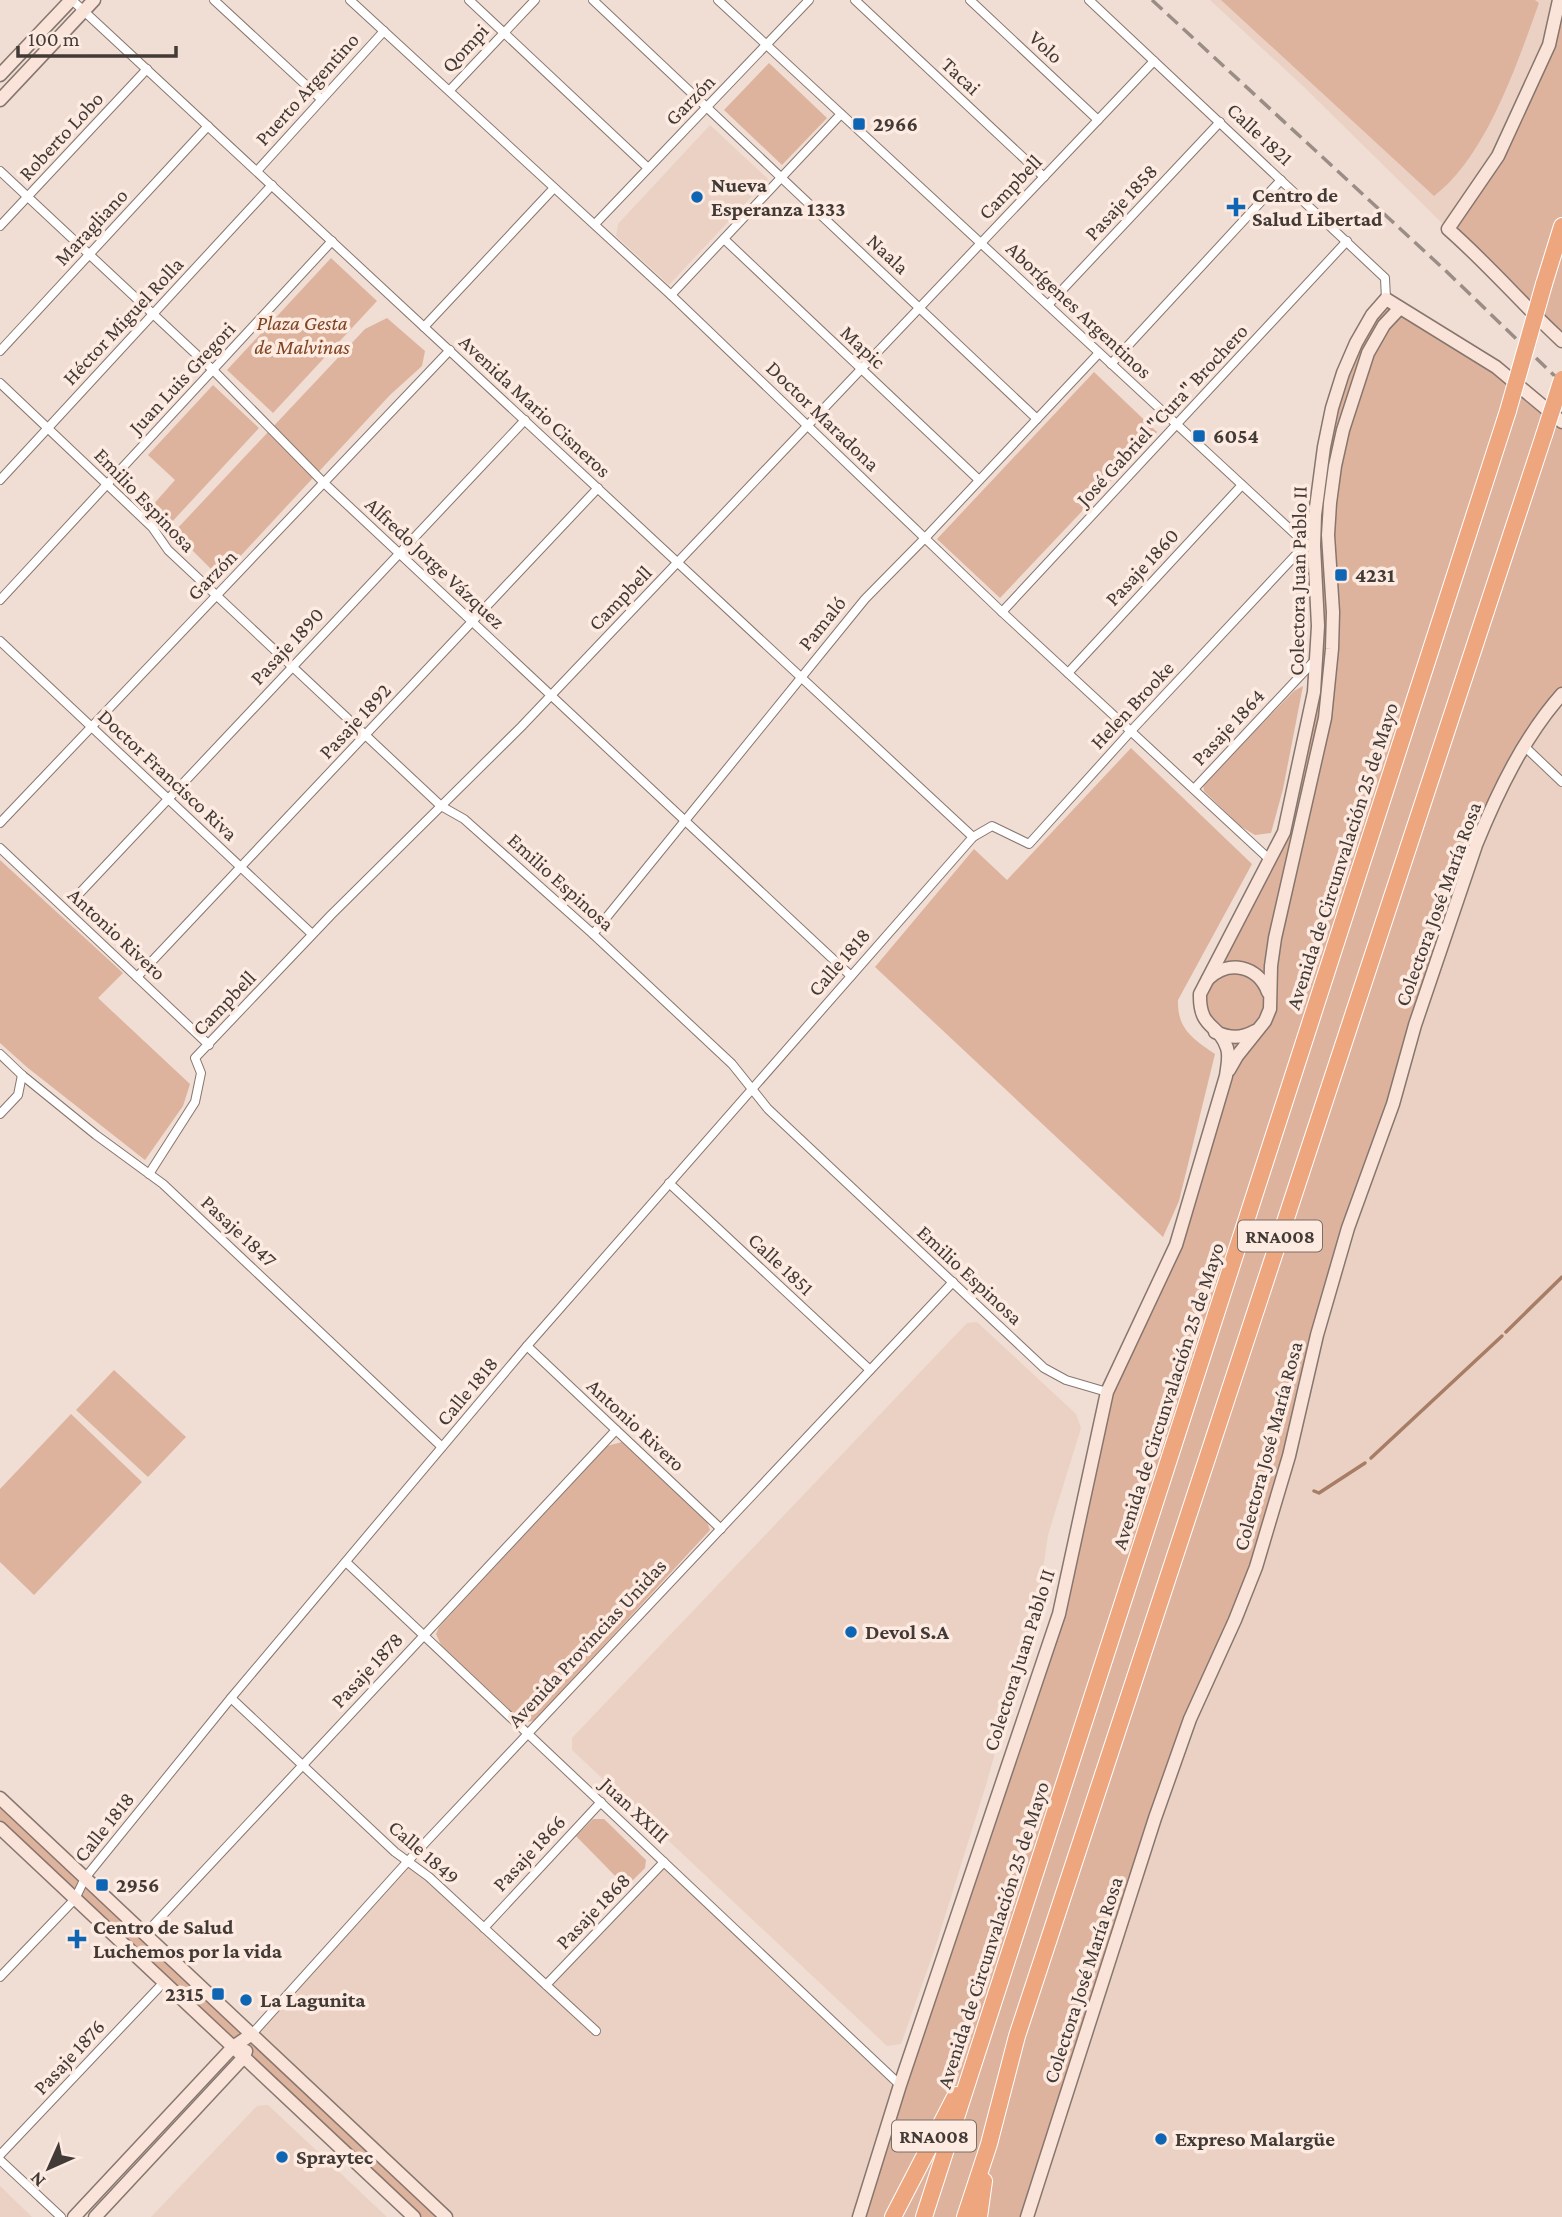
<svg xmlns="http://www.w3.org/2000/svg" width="1562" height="2217" font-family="'Crimson Pro',serif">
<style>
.built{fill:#ebd1c3}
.green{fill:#deb39d}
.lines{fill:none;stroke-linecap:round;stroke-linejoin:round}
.stream{stroke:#a77d66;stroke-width:3.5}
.street-casing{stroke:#87766e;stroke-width:10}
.secondary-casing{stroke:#87766e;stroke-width:15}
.highway-casing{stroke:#fff;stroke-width:18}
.street{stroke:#fff;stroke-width:8}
.secondary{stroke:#fae4d9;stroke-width:12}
.highway{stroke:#eea67f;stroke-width:16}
.rail{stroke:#9a8d86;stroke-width:3.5;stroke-dasharray:14 7;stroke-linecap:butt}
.highway-bridge-casing{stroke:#fff;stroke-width:18;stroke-linecap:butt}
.highway-bridge{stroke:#eea67f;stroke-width:16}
.poi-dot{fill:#0d65b3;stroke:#fdeae0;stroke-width:2.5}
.labels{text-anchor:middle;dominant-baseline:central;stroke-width:7;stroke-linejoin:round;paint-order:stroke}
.shield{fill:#fdeae0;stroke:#796f69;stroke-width:2}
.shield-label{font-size:19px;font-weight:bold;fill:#413a36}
.street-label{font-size:21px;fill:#413a36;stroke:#fdeae0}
.poi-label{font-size:21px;font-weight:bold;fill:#413a36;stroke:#fdeae0;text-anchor:start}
.park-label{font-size:21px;font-style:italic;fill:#7f4523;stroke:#fdeae0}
</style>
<rect width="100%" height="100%" fill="#f0ddd3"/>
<g class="built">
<path d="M1210,0H1559L1549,45L1498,156L1448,229L1304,87Z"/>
<path d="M710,125L768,179L669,285L616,236L618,224Z"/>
<path d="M1562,694V2217H1027L1488,816Z"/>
<path d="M977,1322L1076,1414L1081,1428L1048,1535L1039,1596L986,1785L935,1948L901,2044L887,2046L572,1750V1738L967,1323Z"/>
<path d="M408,1861L546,1985L664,1862L900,2085L859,2217H446L252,2034Z"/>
<path d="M268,2105L317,2151L387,2217H151L257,2106Z"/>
<path d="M0,2186L32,2217H0Z"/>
</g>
<g class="green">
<path d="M1221,0H1535L1539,3C1517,64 1486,157 1434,196Z"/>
<path d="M1562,0V341L1448,229L1498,156Z"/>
<path d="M769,63L827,118L782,165L724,110Z"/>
<path d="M331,258L377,301L273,413L227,370Z"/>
<path d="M1386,299L1496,367L1562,422V694L1488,816L1368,1175L1275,1506L1190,1719L1027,2217H859L1059,1614L1107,1392L1176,1245L1229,1060L1200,1009L1284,832L1314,692L1315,515L1343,373Z"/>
<path d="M387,318L425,351L422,366L390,395L220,578L174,532L365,329Z"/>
<path d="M1094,372L1157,432L1000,598L937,539Z"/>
<path d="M213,385L259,428L170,524L151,507L175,480L148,455Z"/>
<path d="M1303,686L1283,789L1271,833L1255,835L1240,826L1204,791L1203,784L1294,691Z"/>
<path d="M1131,748L1252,864L1178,1000C1177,1029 1193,1039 1215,1054L1179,1201L1163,1237L875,967L974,849L1007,880Z"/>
<path d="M0,860L123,973L98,998L190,1084L183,1106L145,1160L28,1068L0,1043Z"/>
<path d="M114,1370L186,1437L148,1477L76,1410Z"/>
<path d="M71,1414L142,1482L34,1595L0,1562V1489Z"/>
<path d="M622,1442L706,1519L710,1530L537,1718C530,1724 525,1722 517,1717L441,1645L436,1634L439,1627L607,1446Z"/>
<path d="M0,1798L446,2217H414L0,1828Z"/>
<path d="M593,1819H604L646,1860L645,1868L626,1887L576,1836Z"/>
</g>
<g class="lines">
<g class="stream">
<path d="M1506,1332L1562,1277"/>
<path d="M1371,1458L1502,1336"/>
<path d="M1314,1491L1319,1493L1365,1463"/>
</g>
<defs>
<g id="street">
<path d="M72,0L973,837"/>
<path d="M214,0L321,99"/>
<path d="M350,0L671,295L1002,612L1269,859"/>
<path d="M469,0L648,168"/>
<path d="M593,0L1037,419"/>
<path d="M718,0L1306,544L1310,545"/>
<path d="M855,0L1044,177"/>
<path d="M970,0L1098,120"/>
<path d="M1089,0L1385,278L1386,299"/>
<path d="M450,90L535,0"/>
<path d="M0,171L213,370L324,483L851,976"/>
<path d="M257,171L384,31"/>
<path d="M595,224L809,0"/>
<path d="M0,226L147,69"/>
<path d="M724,239L979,480"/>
<path d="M671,295L841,114"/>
<path d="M1048,305L1220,122"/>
<path d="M424,327L554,188"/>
<path d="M0,351L208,126"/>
<path d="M1111,364L1281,180"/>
<path d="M0,383L152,527L168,550L441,806L464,819L593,934L732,1064L768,1109L1044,1368L1066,1380L1107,1392"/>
<path d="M0,480L272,185"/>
<path d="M0,600L332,241"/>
<path d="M1002,612L1347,241"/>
<path d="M0,641L312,934"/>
<path d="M1068,673L1242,485"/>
<path d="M1524,746L1562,782"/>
<path d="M1194,789L1316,659"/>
<path d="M0,823L450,350"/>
<path d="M0,848L209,1045"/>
<path d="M76,897L525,420"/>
<path d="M593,934L865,599L926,537L1099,353"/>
<path d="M137,977L598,488"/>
<path d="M0,1054L22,1075L96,1135L163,1184L442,1447"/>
<path d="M0,1114L18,1095L22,1075"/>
<path d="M149,1174L195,1102L201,1073L195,1058L331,915L521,727L1154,61"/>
<path d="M669,1183L870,1370"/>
<path d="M527,1346L721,1529"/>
<path d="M346,1562L900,2085"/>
<path d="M231,1698L395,1852L429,1877L596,2031"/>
<path d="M484,1928L601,1802"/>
<path d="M145,1934L616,1430"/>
<path d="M0,1977L75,1899L85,1878L231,1698L527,1346L973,837L992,826L1029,844L1131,731L1306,544"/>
<path d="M546,1985L664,1862"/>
<path d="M252,2034L408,1861L953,1282"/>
<path d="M0,2155L164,1982"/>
<path d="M0,2160L61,2217"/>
</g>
<g id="secondary">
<path d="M1559,0L1549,45L1498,156L1448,229C1488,264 1523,305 1562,341"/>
<path d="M0,75L71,0"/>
<path d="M0,100L94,0"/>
<path d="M1208,979C1229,959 1258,966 1268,992"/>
<path d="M1215,1032C1229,1038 1241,1039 1255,1031"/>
<path d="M1229,1070L1237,1056L1265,1021L1270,1009L1271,966L1275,938L1325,718L1332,649L1333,612L1328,535L1330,503L1335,466L1343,430L1368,353L1384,325L1400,308"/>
<path d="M0,1798L446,2217"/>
<path d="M0,1828L414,2217"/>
<path d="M74,2217L233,2047L252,2034"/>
<path d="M95,2217L244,2057L246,2051"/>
<path d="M859,2217L900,2085L1059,1614L1107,1392L1176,1245L1226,1076C1227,1067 1230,1057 1227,1048C1219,1023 1199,1030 1200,994L1284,832L1314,692L1318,626L1314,546L1315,515L1324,447L1332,408L1343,373L1356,343L1372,315L1386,299L1496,367L1562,422"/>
<path d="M1027,2217L1155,1818L1190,1719L1235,1620L1256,1567L1289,1456L1317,1335L1348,1228L1393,1104L1415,1025L1476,845C1498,791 1524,737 1562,694"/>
</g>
<g id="highway">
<path d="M1544,284L1562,226"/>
<path d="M893,2217L956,2095"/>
<path d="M924,2217L1508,411"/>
<path d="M965,2217L989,2144L1017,2036L1544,435"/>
<path d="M979,2217L984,2181"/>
</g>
</defs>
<use href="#street" class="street-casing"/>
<use href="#secondary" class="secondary-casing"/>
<use href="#highway" class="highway-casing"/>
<use href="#street" class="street"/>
<use href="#secondary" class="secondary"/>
<use href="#highway" class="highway"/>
<path class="rail" d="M1152,0L1446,271L1562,383"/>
<defs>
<g id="highway-bridge">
<path d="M1508,411L1544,284"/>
<path d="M1544,435L1562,379"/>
</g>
</defs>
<use href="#highway-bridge" class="highway-bridge-casing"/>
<use href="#highway-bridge" class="highway-bridge"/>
</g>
<g class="poi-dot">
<rect x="852" y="117" width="14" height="14" rx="3.5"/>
<circle cx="697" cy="197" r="7"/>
<path d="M1232.5 196.5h7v7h7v7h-7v7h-7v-7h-7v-7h7z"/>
<rect x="1192" y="429" width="14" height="14" rx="3.5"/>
<rect x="1334" y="568" width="14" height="14" rx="3.5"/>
<circle cx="851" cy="1632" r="7"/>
<rect x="95" y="1878" width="14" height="14" rx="3.5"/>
<path d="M73.5 1928.5h7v7h7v7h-7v7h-7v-7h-7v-7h7z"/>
<rect x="211" y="1987" width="14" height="14" rx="3.5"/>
<circle cx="246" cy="2000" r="7"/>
<circle cx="1161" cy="2139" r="7"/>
<circle cx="282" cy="2157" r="7"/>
</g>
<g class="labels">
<g class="shield">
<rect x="1238" y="1220.5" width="84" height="31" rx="5"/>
<rect x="892" y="2120.5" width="84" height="31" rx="5"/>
</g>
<g class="shield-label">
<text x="1280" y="1236">RNA008</text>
<text x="934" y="2136">RNA008</text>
</g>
<g class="street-label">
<text transform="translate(1046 47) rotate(43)">Volo</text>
<text transform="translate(465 48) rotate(-47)">Qompi</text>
<text transform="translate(961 76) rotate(43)">Tacai</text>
<text transform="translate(307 89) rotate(-48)">Puerto Argentino</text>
<text transform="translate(690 100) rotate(-46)">Garzón</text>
<text transform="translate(1260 134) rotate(43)">Calle 1821</text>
<text transform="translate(61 136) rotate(-47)">Roberto Lobo</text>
<text transform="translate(1010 187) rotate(-46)">Campbell</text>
<text transform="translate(1121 202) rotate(-47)">Pasaje 1858</text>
<text transform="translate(91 227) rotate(-47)">Maragliano</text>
<text transform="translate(888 254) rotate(43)">Naala</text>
<text transform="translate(1079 310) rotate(43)">Aborígenes Argentinos</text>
<text transform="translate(123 321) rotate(-47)">Héctor Miguel Rolla</text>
<text transform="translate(863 347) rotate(43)">Mapic</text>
<text transform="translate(182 378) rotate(-47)">Juan Luis Gregori</text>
<text transform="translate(535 406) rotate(43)">Avenida Mario Cisneros</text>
<text transform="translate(1162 415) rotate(-47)">José Gabriel "Cura" Brochero</text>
<text transform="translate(823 416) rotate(44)">Doctor Maradona</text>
<text transform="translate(145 500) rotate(46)">Emilio Espinosa</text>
<text transform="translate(435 563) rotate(43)">Alfredo Jorge Vázquez</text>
<text transform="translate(1142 567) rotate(-47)">Pasaje 1860</text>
<text transform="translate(212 575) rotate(-46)">Garzón</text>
<text transform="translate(1298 581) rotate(-89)">Colectora Juan Pablo II</text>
<text transform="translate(620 598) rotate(-46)">Campbell</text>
<text transform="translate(822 623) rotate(-51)">Pamaló</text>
<text transform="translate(287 646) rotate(-47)">Pasaje 1890</text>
<text transform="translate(1132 705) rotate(-47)">Helen Brooke</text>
<text transform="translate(355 721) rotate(-47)">Pasaje 1892</text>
<text transform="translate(1228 727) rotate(-47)">Pasaje 1864</text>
<text transform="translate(168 775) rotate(43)">Doctor Francisco Riva</text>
<text transform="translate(1342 856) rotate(-72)">Avenida de Circunvalación 25 de Mayo</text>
<text transform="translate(561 882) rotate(42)">Emilio Espinosa</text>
<text transform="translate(1438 904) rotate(-70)">Colectora José María Rosa</text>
<text transform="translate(117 934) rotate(43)">Antonio Rivero</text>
<text transform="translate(839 962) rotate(-49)">Calle 1818</text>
<text transform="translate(224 1003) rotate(-46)">Campbell</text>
<text transform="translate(239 1231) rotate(43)">Pasaje 1847</text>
<text transform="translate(781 1264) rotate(43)">Calle 1851</text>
<text transform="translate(970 1275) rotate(43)">Emilio Espinosa</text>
<text transform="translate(467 1391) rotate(-50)">Calle 1818</text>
<text transform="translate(1168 1396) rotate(-72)">Avenida de Circunvalación 25 de Mayo</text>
<text transform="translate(636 1425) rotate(43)">Antonio Rivero</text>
<text transform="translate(1268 1446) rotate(-75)">Colectora José María Rosa</text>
<text transform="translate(587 1643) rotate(-47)">Avenida Provincias Unidas</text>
<text transform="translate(1019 1660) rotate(-72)">Colectora Juan Pablo II</text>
<text transform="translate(367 1670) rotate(-47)">Pasaje 1878</text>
<text transform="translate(635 1810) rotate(43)">Juan XXIII</text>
<text transform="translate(104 1827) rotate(-51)">Calle 1818</text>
<text transform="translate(424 1852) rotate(41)">Calle 1849</text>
<text transform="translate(529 1853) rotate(-47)">Pasaje 1866</text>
<text transform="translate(593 1911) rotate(-46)">Pasaje 1868</text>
<text transform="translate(993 1935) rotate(-72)">Avenida de Circunvalación 25 de Mayo</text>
<text transform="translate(1083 1980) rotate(-72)">Colectora José María Rosa</text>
<text transform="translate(69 2057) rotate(-47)">Pasaje 1876</text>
</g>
<g class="poi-label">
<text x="873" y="124">2966</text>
<text x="711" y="185">Nueva<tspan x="711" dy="24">Esperanza 1333</tspan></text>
<text x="1252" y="195">Centro de<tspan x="1252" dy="24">Salud Libertad</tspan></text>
<text x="1213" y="436">6054</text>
<text x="1355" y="575">4231</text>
<text x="865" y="1632">Devol S.A</text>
<text x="116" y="1885">2956</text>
<text x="93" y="1927">Centro de Salud<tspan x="93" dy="24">Luchemos por la vida</tspan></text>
<text x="204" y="1994" text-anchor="end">2315</text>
<text x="260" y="2000">La Lagunita</text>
<text x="1175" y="2139">Expreso Malargüe</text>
<text x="296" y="2157">Spraytec</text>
</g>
<g class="park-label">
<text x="302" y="323">Plaza Gesta<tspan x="302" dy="24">de Malvinas</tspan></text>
</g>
</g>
<g transform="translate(49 2168) rotate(225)" stroke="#fdeae0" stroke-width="5" paint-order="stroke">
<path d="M0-5L12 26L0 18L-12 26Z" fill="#413a36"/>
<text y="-10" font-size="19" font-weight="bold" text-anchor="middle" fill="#413a36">N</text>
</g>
<path d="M18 46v10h158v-10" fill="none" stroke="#413a36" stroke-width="3.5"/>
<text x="28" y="46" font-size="21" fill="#413a36" stroke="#fdeae0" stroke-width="5" paint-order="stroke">100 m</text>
</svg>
